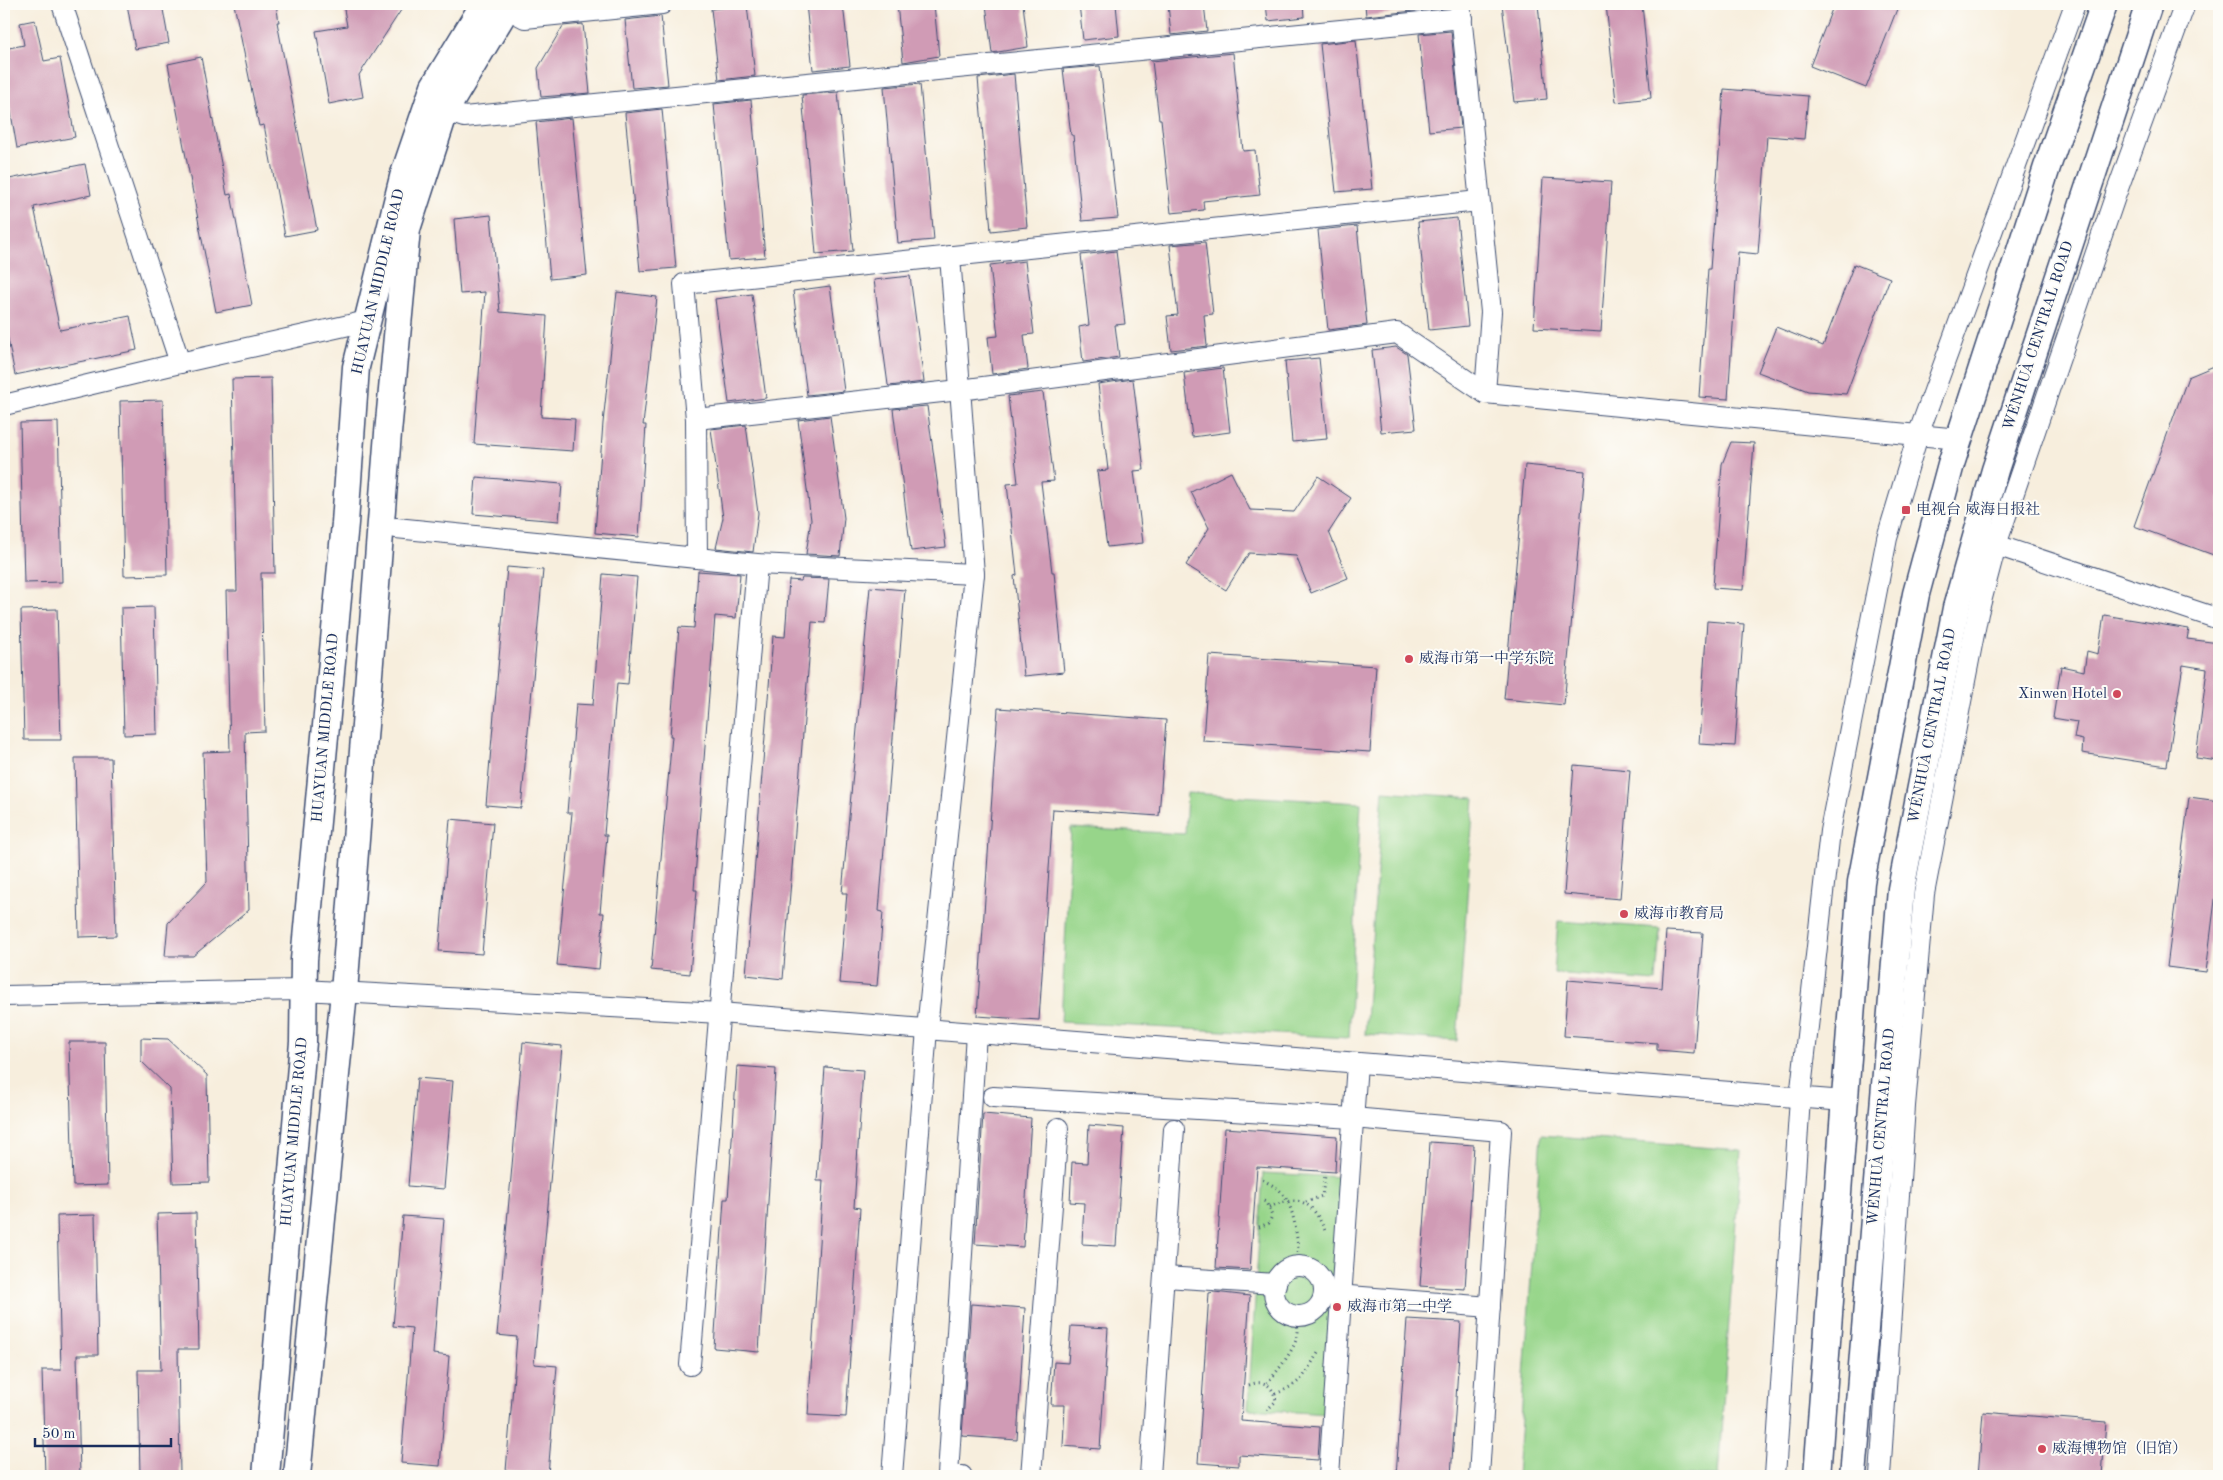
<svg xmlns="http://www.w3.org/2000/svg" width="2223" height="1480" font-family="'Old Standard TT','Noto Serif SC',serif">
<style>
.green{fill:#97d58a;stroke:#598274}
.building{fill:#d09bb5}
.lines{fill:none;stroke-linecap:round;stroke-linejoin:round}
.minor-casing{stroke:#3c4c71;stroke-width:22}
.major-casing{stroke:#3c4c71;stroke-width:29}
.path{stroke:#3c4c71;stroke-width:3;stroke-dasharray:1 4;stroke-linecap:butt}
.minor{stroke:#fff;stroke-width:20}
.major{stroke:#fff;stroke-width:26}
.poi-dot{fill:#d1495b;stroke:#fdfcf7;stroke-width:2}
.labels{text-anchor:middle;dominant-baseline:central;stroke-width:4;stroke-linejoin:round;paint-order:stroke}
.street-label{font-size:15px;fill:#1b2f5e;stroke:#fdfcf7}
.poi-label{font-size:15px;fill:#1b2f5e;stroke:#fdfcf7;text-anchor:start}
</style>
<rect width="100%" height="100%" fill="#fdfcf7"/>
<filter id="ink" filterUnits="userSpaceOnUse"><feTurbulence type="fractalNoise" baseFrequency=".02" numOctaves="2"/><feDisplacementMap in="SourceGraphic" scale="10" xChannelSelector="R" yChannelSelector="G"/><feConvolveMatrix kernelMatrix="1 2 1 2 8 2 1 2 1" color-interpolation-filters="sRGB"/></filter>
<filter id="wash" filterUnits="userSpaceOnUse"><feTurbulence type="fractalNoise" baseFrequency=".0096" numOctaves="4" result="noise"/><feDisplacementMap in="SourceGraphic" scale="20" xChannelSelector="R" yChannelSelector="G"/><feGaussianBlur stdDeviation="1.12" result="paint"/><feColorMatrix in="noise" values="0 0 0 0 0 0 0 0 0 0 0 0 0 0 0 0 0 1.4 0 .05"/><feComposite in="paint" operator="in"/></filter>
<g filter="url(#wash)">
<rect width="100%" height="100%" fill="#f7eedd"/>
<g class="green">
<path d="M1383,791L1474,798L1457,1041L1365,1034Z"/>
<path d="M1187,793L1361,803L1349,1038L1061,1022L1071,828L1185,834Z"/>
<path d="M1558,921L1660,928L1656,981L1554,973Z"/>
<path d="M1541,1135L1741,1150L1718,1476H1517Z"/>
<path d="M1263,1173L1343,1177L1327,1414L1248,1409Z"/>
</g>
<g id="blocks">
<g class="building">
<path d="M127,4H162L169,43L135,49Z"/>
<path d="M234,4H276L279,22H277L317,230L285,236L264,125L259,126Z"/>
<path d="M343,4H405L359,75L363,97L329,104L316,31L347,26Z"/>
<path d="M806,4H843L850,66L813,70Z"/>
<path d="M897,4H934L939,56L903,62Z"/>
<path d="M986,4H1023L1028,47L992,53Z"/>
<path d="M1079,4H1116L1119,36L1083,40Z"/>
<path d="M1168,4H1204L1207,31L1171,35Z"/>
<path d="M1266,4H1303L1304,17L1268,21Z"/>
<path d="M1365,4H1423V10L1366,16Z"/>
<path d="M1502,4H1538L1547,99L1514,102Z"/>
<path d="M1606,4H1642L1651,98L1616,102Z"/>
<path d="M1834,4H1899L1866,88L1810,66Z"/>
<path d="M747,5L755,76L719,80L711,9Z"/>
<path d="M661,16L668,85L632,88L625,20Z"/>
<path d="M35,20L44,61L60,58L75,137L17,148L8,96L4,97V49L24,45L20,23Z"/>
<path d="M583,24L590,93L541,97L538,68L563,26Z"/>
<path d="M1451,31L1461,128L1429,131L1419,34Z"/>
<path d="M1356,40L1372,189L1336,192L1320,44Z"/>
<path d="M1233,53L1243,151L1255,150L1260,195L1203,201L1204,210L1171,213L1161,119H1159L1152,61Z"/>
<path d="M201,57L227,195L231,194L252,305L216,312L168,64Z"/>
<path d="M1100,66L1118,218L1082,221L1073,135H1071L1063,69Z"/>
<path d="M1014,74L1027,227L991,231L978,78Z"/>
<path d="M920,84L934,240L898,243L884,87Z"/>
<path d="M1724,89L1808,96L1804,139L1767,136L1758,254L1738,252L1728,399L1699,397L1708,269H1710Z"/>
<path d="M838,92L853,251L816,254L802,95Z"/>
<path d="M751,100L765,257L729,260L714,104Z"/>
<path d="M662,109L676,268L640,271L625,113Z"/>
<path d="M572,118L587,275L550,279L536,122Z"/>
<path d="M85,164L91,195L34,207L60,330L130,316L137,350L15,375L4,319V180Z"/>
<path d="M1543,178L1611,182L1601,332L1534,328Z"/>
<path d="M491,215L500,312L547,316L541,417L575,419L573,451L474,444L485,292L460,294L454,219Z"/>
<path d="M1457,218L1468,326L1429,330L1418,222Z"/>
<path d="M1357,226L1367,325L1328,330L1318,230Z"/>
<path d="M1205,242L1213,314L1204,315L1207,346L1171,350L1167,316L1178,315L1170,245Z"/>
<path d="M1116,251L1125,324L1115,325L1119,357L1083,362L1079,327L1089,325L1081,255Z"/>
<path d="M1025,261L1034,334L1024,335L1028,369L992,374L988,337L998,336L990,265Z"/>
<path d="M1854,264L1890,278L1846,394L1808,391L1758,372L1776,327L1823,346Z"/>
<path d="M910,276L924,382L889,386L888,385L874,280Z"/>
<path d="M830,286L844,391L807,395L793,291Z"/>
<path d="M617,292L657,297L643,425H646L639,537L595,533L603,423Z"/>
<path d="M752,294L766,398L729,403L715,299Z"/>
<path d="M1396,347L1407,354L1416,429L1381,432L1372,350Z"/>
<path d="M1319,358L1327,439L1292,442L1285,361Z"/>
<path d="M2219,364V557L2134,526L2188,377Z"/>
<path d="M1223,368L1230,432L1192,437L1184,373Z"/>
<path d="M271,378L275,573H261L265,731L245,732L249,910L193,956H165L168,923L207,882L203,752L230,751L226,591H237L232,379Z"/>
<path d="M1133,379L1144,470L1134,471L1143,543L1107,547L1097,471L1108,470L1098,384Z"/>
<path d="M1043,392L1054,481L1041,482L1052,572H1054L1064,672L1024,676L1014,576L1017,575L1007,484L1018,483L1008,396Z"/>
<path d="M163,400L167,575L124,576L120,401Z"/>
<path d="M927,406L946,547L911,551L893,409Z"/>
<path d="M830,416L844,518L840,556L806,554L811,520L798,420Z"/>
<path d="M58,422L62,582L24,583L20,423Z"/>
<path d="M746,425L758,513L753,552L716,548L723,518L711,429Z"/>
<path d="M1731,442L1754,443L1743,590L1713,588L1722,464Z"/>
<path d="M1525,465L1585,471L1564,705L1504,699Z"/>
<path d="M1231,472L1250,510L1294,512L1318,476L1351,498L1329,532L1348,578L1311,593L1296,556L1249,553L1226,590L1186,565L1209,528L1191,492Z"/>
<path d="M476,477L562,484L559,521L473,514Z"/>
<path d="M507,567L543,570L521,808L486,805Z"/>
<path d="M698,571L740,574L736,618L715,616L694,890H697L690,974L651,970L672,736H670L679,627L694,628Z"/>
<path d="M603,574L637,577L628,684L617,683L604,835H607L600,913H604L599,969L557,965L572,813H567L576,704L593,705Z"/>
<path d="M802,578L829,579L825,623L812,622L783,979L746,975L773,636L785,637L789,580L801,581Z"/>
<path d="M870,587L905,590L879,911L883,912L877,986L839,983L847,893H842Z"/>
<path d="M154,607L157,734L124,735L121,608Z"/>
<path d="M57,609L61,740H24L21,610Z"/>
<path d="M2104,615L2189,629L2187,639L2219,643V761L2196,758L2207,669L2183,665L2167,766L2082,753L2083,740L2074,738L2077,722L2053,718L2061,666L2084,671L2087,651L2098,654Z"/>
<path d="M1707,621L1744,624L1735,746L1699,744Z"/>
<path d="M1209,655L1376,666L1370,752L1203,741Z"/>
<path d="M998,708L1166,720L1159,816L1053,809L1039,1020L977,1016Z"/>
<path d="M75,758H111L116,936L79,937Z"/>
<path d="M1574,765L1630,770L1620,899L1564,894Z"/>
<path d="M2189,797L2219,801V868L2206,972L2167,967Z"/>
<path d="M450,819L493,823L482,954L439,951Z"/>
<path d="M1666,931L1703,933L1694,1053L1657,1050V1043L1564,1036L1568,980L1662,988Z"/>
<path d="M141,1038L168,1039L207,1075L209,1182L173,1183L170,1089L141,1061Z"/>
<path d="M69,1042H105L108,1185L73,1186Z"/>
<path d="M523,1042L562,1046L534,1364L557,1366L548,1475L506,1471L517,1337L497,1335Z"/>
<path d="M737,1066L776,1069L759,1352L714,1348L724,1199H728Z"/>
<path d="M825,1067L863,1070L854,1207L860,1208L846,1417L808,1415L823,1181H817Z"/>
<path d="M417,1078L453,1081L444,1189L408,1186Z"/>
<path d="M983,1114L1031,1118L1023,1247L975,1244Z"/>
<path d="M1089,1125L1124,1128L1116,1246L1082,1244L1084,1203L1070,1202L1072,1162L1087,1163Z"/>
<path d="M1225,1128L1337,1136L1335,1172L1257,1167L1250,1270L1216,1268Z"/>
<path d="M1430,1142L1474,1145L1465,1289L1420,1286Z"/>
<path d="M196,1213L199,1349H178L180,1476H140L138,1370H161L157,1214Z"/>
<path d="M95,1215L98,1355H77L80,1476H45L42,1370H61L57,1216Z"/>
<path d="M403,1216L444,1219L433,1354L449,1356L440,1466L401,1463L412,1328L393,1326Z"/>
<path d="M1214,1292L1250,1296L1241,1421L1320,1427L1318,1460L1239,1455V1466L1198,1463L1209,1293Z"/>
<path d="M971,1304L1025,1308L1017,1440L962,1436Z"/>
<path d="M1407,1319L1461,1322L1451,1476H1396Z"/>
<path d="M1071,1326L1108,1328L1100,1449L1063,1446L1065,1405H1051L1054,1362L1068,1363Z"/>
<path d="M1983,1412L2106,1422L2102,1476H1978Z"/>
</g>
</g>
</g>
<g filter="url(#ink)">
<use href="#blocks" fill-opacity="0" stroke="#3c4c71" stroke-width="1"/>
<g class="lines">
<defs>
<g id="minor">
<path d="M62,4L180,363"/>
<path d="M498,4L525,18L662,4"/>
<path d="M1460,4L1491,312L1485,393"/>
<path d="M433,107L464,117L1462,18"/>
<path d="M4,405L180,363L367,321"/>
<path d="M696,419L960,390L1397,333L1485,393L1959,439"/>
<path d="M396,528L757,564L974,574"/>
<path d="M1984,541L2219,619"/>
<path d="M697,558L696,419L684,284L1479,201"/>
<path d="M4,996L303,990L720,1013L1845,1101"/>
<path d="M993,1097L1353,1118L1501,1131L1479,1476"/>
<circle cx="1299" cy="1291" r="25"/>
<path d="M1165,1277L1276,1284"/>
<path d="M1324,1294L1490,1307"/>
<path d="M690,1365L757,564"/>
<path d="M892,1476L927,1029L974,574L950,256"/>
<path d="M962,1476L948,1475L976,1033"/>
<path d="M1031,1476L1058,1128"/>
<path d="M1150,1476L1174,1129"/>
<path d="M1329,1476L1357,1063"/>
<path d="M1775,1476L1800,1098L1830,831L1887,538L1918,435L2075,4"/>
<path d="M1880,1476L1905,1106L1924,894L1978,613L1996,545L2116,194L2185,4"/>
</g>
<g id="major">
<path d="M266,1476L303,1042L304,960L345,523L356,367L403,177L434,86L484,4"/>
<path d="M297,1476L344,992L388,433L407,229L445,111L509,4"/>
<path d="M1817,1476L1861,882L1916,594L1951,464L2047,167L2104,4"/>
<path d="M1853,1476L1901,889L1956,608L1995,470L2149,4"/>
</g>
</defs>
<use href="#minor" class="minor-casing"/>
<use href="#major" class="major-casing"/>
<g class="path">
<path d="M1263,1180C1268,1183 1275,1186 1279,1190C1296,1204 1298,1245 1299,1266"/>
<path d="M1306,1202L1322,1196L1325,1176"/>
<path d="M1269,1207C1302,1194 1313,1202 1326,1233"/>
<path d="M1259,1227L1269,1223L1272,1216L1266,1202L1261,1200"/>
<path d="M1267,1383C1277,1372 1299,1345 1298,1329C1298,1325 1294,1319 1293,1314"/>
<path d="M1249,1385C1264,1379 1273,1385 1276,1401L1267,1410"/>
<path d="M1275,1394C1304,1382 1302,1378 1318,1353"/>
</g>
<use href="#minor" class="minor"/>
<use href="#major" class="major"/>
</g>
</g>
<g class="poi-dot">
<rect x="1901" y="505" width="10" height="10" rx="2.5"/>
<circle cx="1409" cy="659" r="5"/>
<circle cx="2117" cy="694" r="5"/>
<circle cx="1624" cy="914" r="5"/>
<circle cx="1337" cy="1307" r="5"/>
<circle cx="2042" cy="1449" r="5"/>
</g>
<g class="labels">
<g class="street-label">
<text transform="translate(379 282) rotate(-77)">HUAYUAN MIDDLE ROAD</text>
<text transform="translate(2039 336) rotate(-72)">WÉNHUÀ CENTRAL ROAD</text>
<text transform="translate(1933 726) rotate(-79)">WÉNHUÀ CENTRAL ROAD</text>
<text transform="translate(326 728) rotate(-85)">HUAYUAN MIDDLE ROAD</text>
<text transform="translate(1882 1127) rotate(-85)">WÉNHUÀ CENTRAL ROAD</text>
<text transform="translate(295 1132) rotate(-85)">HUAYUAN MIDDLE ROAD</text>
</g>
<g class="poi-label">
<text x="1916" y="510">电视台 威海日报社</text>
<text x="1419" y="659">威海市第一中学东院</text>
<text x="2107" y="694" text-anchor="end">Xinwen Hotel</text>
<text x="1634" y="914">威海市教育局</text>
<text x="1347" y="1307">威海市第一中学</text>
<text x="2052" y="1449">威海博物馆（旧馆）</text>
</g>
</g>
<rect width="2223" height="1480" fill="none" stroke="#fdfcf7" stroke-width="20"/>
<path d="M35 1438v8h136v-8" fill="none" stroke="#1b2f5e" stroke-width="2.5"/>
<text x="42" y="1438" font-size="15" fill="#1b2f5e" stroke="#fdfcf7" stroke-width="4" paint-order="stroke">50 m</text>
</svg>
